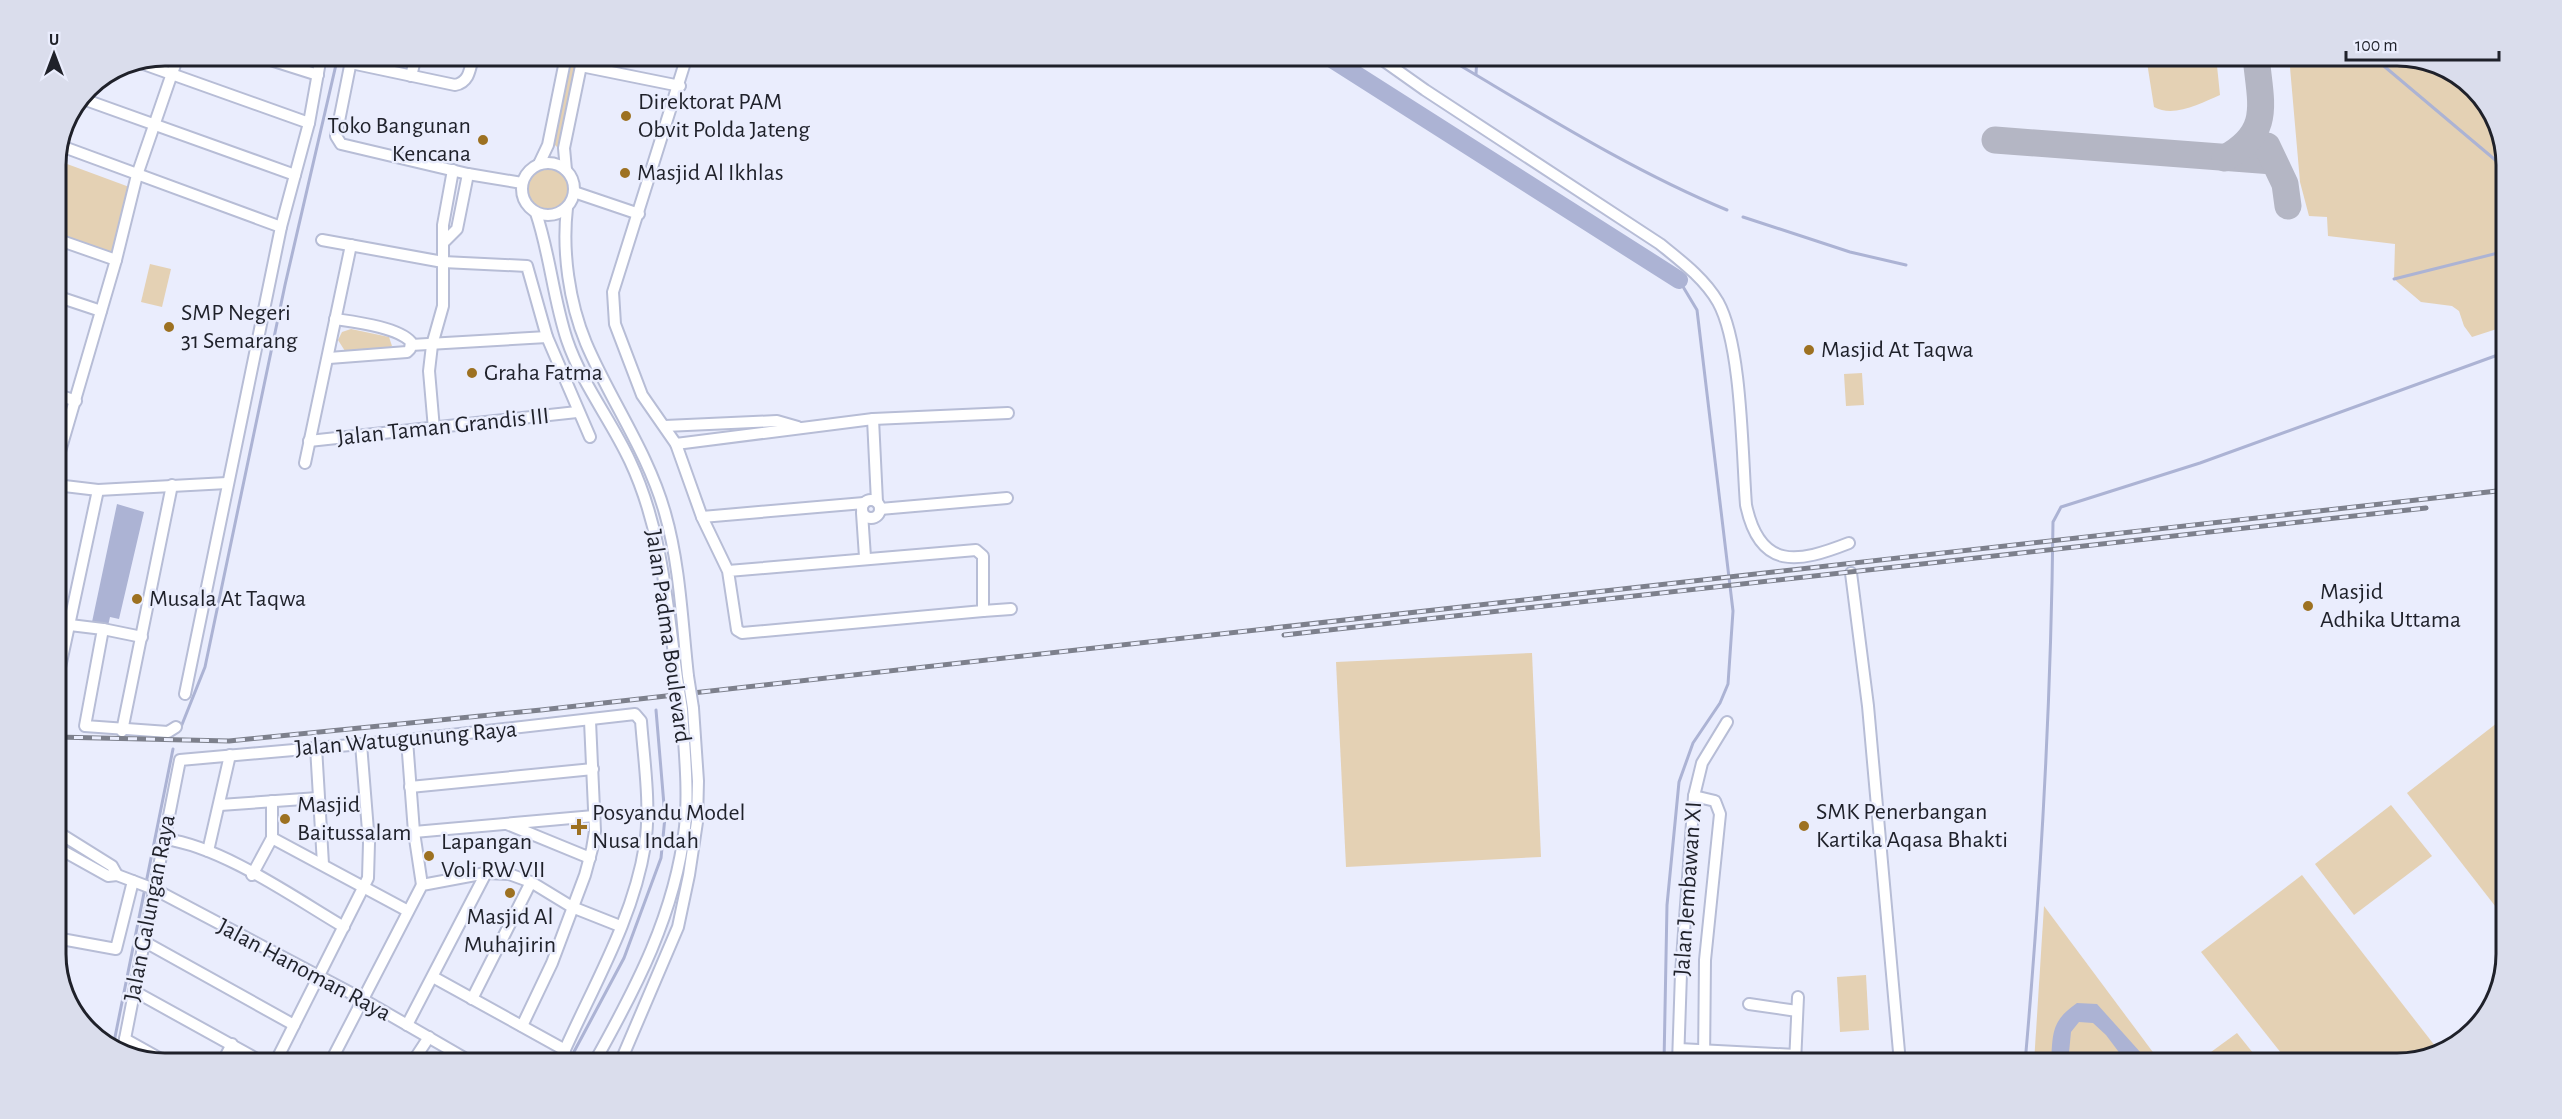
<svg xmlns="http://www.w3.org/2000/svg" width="2562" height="1119" font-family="'Alegreya Sans',sans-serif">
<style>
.green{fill:#e4d1b4}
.water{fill:#acb3d4}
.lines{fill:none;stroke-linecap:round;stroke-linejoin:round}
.stream{stroke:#acb3d4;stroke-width:3}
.river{stroke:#acb3d4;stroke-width:18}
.taxiway{stroke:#b4b6c4;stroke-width:27}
.minor-casing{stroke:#b7bdd6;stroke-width:14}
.minor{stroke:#fff;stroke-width:10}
.rail-casing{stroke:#7d808c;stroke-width:5}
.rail{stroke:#eaedfd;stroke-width:3;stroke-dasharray:9;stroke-linecap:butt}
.minor-bridge-casing{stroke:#b7bdd6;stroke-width:14;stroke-linecap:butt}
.minor-bridge{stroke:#fff;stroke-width:10}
.poi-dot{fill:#9d7121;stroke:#eaedfd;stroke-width:2}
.labels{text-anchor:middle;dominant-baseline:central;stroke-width:5;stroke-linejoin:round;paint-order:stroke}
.poi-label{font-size:24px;fill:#1f212a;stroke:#eaedfd;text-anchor:start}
.street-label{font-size:24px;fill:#1f212a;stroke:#eaedfd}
.rim{fill:none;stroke:#1f212a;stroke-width:3}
</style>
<rect width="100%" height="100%" fill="#eaedfd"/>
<g class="green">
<path d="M571,56H579L558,148L553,143Z"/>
<path d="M2146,56H2216L2220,95C2201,103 2174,118 2154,107Z"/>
<path d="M2289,56H2397L2439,64L2484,98L2506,158V326L2472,337L2464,326L2459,311L2452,306L2421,302L2394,279L2395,244L2328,236L2327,217L2309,216L2300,182Z"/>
<path d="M59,161L132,188L114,256L56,235V171Z"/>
<circle cx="548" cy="188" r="21"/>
<path d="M150,264L171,269L162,307L141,302Z"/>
<path d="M351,329L389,337L392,346L388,349L345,351L338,340L342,332Z"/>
<path d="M1862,373L1864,405L1846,406L1844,374Z"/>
<path d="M1532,653L1541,857L1346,867L1336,662Z"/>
<path d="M2506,716V920L2407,793Z"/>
<path d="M2391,805L2432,856L2354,915L2315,864Z"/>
<path d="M2302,875L2439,1051L2398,1063H2289L2201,952Z"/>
<path d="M2044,906L2161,1063H2034Z"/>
<path d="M1866,975L1869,1030L1840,1032L1837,977Z"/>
<path d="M2237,1033L2261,1063H2196Z"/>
</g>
<g class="water">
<path d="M117,504L144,512L119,619L110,617L108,626L92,622Z"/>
<path d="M2077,1003L2097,1004L2150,1063H2127L2106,1035L2093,1023L2079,1022L2071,1032L2068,1063H2051C2053,1033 2051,1021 2077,1003Z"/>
</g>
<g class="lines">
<g class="stream">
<path d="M1444,56C1536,110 1628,169 1727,210"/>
<path d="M2372,56L2506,169"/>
<path d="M1476,74L1477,56"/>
<path d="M1743,217L1850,252L1906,265"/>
<path d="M2394,279L2506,251"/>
<path d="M181,727L205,667L285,285L338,56"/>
<path d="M113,1047L173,749"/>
<path d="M568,1063L624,958L661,858L665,817L656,710"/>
<path d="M1664,1063L1667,905L1679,782L1693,743L1720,703L1728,684L1733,611L1697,310L1679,280"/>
<path d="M2025,1063C2041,883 2051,703 2053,522L2061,507L2200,463L2506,352"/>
</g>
<path class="river" d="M1327,56L1679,280"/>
<g class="taxiway">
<path d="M1995,140L2273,161"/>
<path d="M2267,146L2285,184L2288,206"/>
<path d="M2225,158C2273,132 2260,102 2256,56"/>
</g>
<defs>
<g id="minor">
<path d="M258,56L318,75"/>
<path d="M352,56L336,136L341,144L468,174L522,183"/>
<path d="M687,56L613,292L615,324L642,395L676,444L702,517L728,571L737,630L742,633L983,611V556L976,550L728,571"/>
<path d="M1377,56L1425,90L1660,244C1681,261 1704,278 1718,302C1742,345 1742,454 1746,505C1760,571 1798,563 1849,543"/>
<path d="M135,61L309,123"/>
<path d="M351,63L455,85C470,82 470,68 473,56"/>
<path d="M581,66L680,86"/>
<path d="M411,76L416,56"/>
<path d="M83,99L295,175"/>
<path d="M61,146L281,227"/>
<circle cx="548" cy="189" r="26"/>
<path d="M539,164L548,145L566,56"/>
<path d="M566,170L564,148L583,56"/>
<path d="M574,192L639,214"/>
<path d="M567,208C562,251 569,302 586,343C610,400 648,452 665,513C680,565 682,622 688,676"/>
<path d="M536,213C550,254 553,298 567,340C582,384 611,420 630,461C662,529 667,604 677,678"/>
<path d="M56,239L116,260"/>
<path d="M322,240L443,262L527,266L547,337L590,437"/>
<path d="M445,241L457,229L468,174"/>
<path d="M56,296L101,311"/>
<path d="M411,345L547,337"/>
<path d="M329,358L407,352L410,349L411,342C398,327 355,322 335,319"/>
<path d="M56,394L76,401"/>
<path d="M873,419L877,502"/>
<path d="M665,426L777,421L798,427"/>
<path d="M434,429L429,371L432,345L443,306V225L453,170"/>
<path d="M309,441L577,412"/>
<path d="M676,444L873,419L1008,413"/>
<path d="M305,463L351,245"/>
<path d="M56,465L116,260L137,175L178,56"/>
<path d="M56,485L98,490L227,483"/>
<circle cx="871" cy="509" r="9"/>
<path d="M880,509L1007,498"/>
<path d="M862,513L865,557"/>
<path d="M702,517L864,503"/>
<path d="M1851,573L1868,706L1900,1063"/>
<path d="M983,611L1011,609"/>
<path d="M70,625L103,629L85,726L168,732L176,727"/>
<path d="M103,629L142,637"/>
<path d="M56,686L98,490"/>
<path d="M185,694L281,227L309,123L321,56"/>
<path d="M122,731L172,485"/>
<path d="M407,740L414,832L422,885"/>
<path d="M316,747L323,864"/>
<path d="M410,787L593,769"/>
<path d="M1694,796L1715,801L1720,814L1705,960L1704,1063"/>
<path d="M220,805L318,798"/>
<path d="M507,824L590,858"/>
<path d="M56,831L112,866L117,875"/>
<path d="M414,832L594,816"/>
<path d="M272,838L408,911"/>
<path d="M165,839C223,847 293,897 344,927"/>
<path d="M56,847L108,876L117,875L154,889L364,1000L473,1063"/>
<path d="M208,851L230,755"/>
<path d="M252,875L272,838V801"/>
<path d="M56,938L116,949L133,881"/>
<path d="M145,942L294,1025"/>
<path d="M433,977L565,1050"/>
<path d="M134,991L264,1063"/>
<path d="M472,999L531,882"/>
<path d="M1749,1004L1797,1011"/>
<path d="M407,1025L486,873"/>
<path d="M522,1026L552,963L585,875L592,849L595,831L590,721"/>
<path d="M125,1039L168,1063"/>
<path d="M1679,1049L1796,1055"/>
<path d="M122,1054L180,760L407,740L635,714L641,721C644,761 651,805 645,845C633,922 589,993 559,1063"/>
<path d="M222,1063L232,1044"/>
<path d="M275,1063L368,878L369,843L361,744"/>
<path d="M330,1063L422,885L486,873L509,874L531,882L572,907L620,926"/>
<path d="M412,1063L429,1037"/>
<path d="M594,1063C636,988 675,914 685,827C689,788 684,747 682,709"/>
<path d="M620,1063L678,927L689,875L697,822L698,781L693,708"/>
<path d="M1678,1063L1681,973L1694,796L1702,763L1727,722"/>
<path d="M1795,1063L1798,997"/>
<path d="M1965,1063L1983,1062"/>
</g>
</defs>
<use href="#minor" class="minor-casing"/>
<use href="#minor" class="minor"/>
<defs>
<g id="rail">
<path d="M1284,635L2426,508"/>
<path d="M56,737L229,741L541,710L2506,490"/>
</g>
</defs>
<use href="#rail" class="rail-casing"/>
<use href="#rail" class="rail"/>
<defs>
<g id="minor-bridge">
<path d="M688,676L693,708"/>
<path d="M677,678L682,709"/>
</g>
</defs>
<use href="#minor-bridge" class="minor-bridge-casing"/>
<use href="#minor-bridge" class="minor-bridge"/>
</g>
<g class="poi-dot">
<circle cx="626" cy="116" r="6"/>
<circle cx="483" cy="140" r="6"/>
<circle cx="625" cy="173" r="6"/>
<circle cx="169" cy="327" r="6"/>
<circle cx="1809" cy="350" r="6"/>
<circle cx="472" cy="373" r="6"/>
<circle cx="137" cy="599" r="6"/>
<circle cx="2308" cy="606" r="6"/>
<circle cx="285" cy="819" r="6"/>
<circle cx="1804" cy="826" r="6"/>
<path d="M576 818h6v6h6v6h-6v6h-6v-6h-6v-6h6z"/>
<circle cx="429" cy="856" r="6"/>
<circle cx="510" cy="893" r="6"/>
</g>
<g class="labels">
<g class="poi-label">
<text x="638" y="102">Direktorat PAM<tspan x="638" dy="28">Obvit Polda Jateng</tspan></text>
<text x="471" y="126" text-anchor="end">Toko Bangunan<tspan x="471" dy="28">Kencana</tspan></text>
<text x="637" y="173">Masjid Al Ikhlas</text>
<text x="181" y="313">SMP Negeri<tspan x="181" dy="28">31 Semarang</tspan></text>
<text x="1821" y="350">Masjid At Taqwa</text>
<text x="484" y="373">Graha Fatma</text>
<text x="2320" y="592">Masjid<tspan x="2320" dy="28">Adhika Uttama</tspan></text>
<text x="149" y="599">Musala At Taqwa</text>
<text x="297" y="805">Masjid<tspan x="297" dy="28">Baitussalam</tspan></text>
<text x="1816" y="812">SMK Penerbangan<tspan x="1816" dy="28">Kartika Aqasa Bhakti</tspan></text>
<text x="592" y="813">Posyandu Model<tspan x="592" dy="28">Nusa Indah</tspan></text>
<text x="441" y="842">Lapangan<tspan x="441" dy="28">Voli RW VII</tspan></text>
<text x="510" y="917" text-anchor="middle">Masjid Al<tspan x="510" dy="28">Muhajirin</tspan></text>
</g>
<g class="street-label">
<text transform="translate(443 427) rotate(-6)">Jalan Taman Grandis III</text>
<text transform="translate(668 636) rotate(82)">Jalan Padma Boulevard</text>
<text transform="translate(406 739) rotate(-5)">Jalan Watugunung Raya</text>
<text transform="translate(1688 889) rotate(-86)">Jalan Jembawan XI</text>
<text transform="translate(150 908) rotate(-79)">Jalan Galungan Raya</text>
<text transform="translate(304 970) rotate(28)">Jalan Hanoman Raya</text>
</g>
</g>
<path d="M0 0H2562V1119H0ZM165 66H2397A99 99 0 0 1 2496 165V954A99 99 0 0 1 2397 1053H165A99 99 0 0 1 66 954V165A99 99 0 0 1 165 66Z" fill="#daddec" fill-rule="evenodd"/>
<path class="rim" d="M165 66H2397A99 99 0 0 1 2496 165V954A99 99 0 0 1 2397 1053H165A99 99 0 0 1 66 954V165A99 99 0 0 1 165 66Z"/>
<g transform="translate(54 54)" stroke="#eaedfd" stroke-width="4.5" paint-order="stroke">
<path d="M0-4.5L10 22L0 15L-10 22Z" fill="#1f212a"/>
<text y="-9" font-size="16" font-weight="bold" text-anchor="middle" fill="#1f212a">U</text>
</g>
<path d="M2346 51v9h153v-9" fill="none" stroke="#1f212a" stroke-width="3"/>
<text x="2355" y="51" font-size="18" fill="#1f212a" stroke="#eaedfd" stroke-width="4.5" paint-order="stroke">100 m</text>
</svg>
